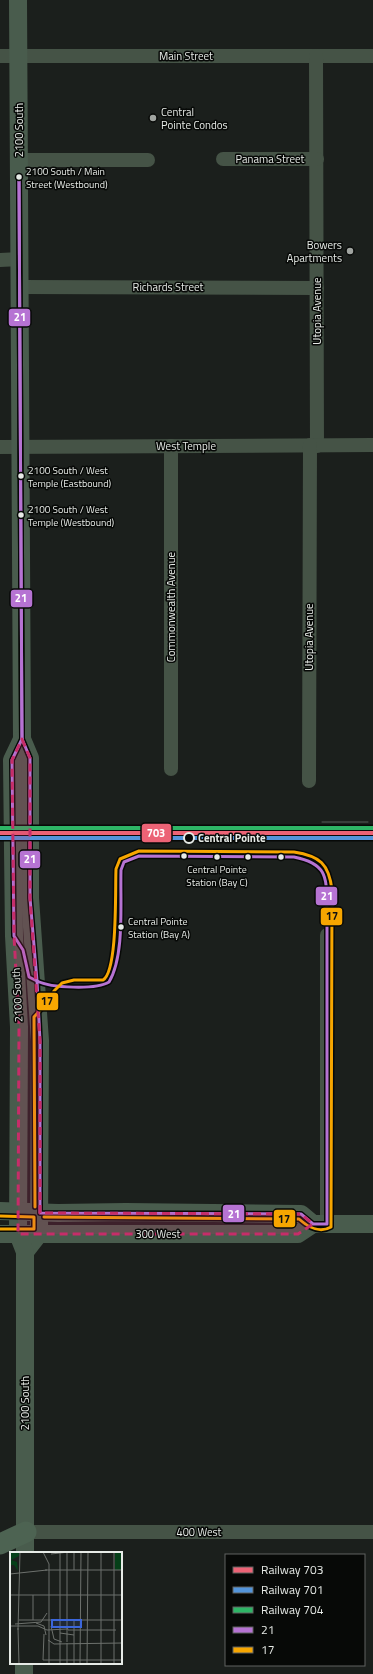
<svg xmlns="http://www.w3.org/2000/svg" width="373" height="1674" font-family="'Titillium Web',sans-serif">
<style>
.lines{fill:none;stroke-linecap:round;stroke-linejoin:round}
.minor{stroke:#455346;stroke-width:14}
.major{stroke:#495c4d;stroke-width:18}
.highway{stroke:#4d6352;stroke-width:21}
.tram{stroke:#565f58;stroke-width:1}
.bus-1-casing{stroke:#070907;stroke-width:6}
.bus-2-casing{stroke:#070907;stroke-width:6}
.bus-1{stroke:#b673d3;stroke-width:3}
.bus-2{stroke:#f7a600;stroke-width:3}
.rail-1-casing{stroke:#070907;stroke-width:7}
.rail-2-casing{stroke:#070907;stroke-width:7}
.rail-3-casing{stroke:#070907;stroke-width:7}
.rail-1{stroke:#ec6376;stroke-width:4}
.rail-2{stroke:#5395db;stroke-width:4}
.rail-3{stroke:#2eb566;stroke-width:4}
.marked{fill:#c62d69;fill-opacity:0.2;stroke:#c62d69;stroke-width:3;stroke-dasharray:8 5;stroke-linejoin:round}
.poi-dot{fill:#a0a4a0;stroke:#070907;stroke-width:1.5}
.bus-dot{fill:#e7ebe7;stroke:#070907;stroke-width:1.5}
.stop-dot{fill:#070907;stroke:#e7ebe7;stroke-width:2}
.labels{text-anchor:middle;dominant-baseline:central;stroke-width:3;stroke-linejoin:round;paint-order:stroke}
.bus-label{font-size:10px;fill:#e7ebe7;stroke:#070907;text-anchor:start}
.street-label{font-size:11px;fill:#e7ebe7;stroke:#070907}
.poi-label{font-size:11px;fill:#e7ebe7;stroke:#070907;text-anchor:start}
.stop-label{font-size:11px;font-weight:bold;fill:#e7ebe7;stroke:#070907;text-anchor:start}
.inset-road{fill:none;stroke:#6d716d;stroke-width:1}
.view{fill:#3b66da;fill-opacity:0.15;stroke:#3b66da;stroke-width:2}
.inset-edge{fill:none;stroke:#e7ebe7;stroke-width:2}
.line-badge{stroke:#070907;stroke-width:1.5}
.badge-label{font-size:11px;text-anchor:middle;font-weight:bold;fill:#fff}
.pale-badge-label{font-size:11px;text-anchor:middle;font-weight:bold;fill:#111}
</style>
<rect width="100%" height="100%" fill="#1b1f1c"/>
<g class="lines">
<g class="minor">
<path d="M0,56H373"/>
<path d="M316,56L317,446"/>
<path d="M223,159H317"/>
<path d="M19,160H148"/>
<path d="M0,260L20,259"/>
<path d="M20,287L317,288"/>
<path d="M171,446V769"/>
<path d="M0,447L373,445"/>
<path d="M309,781L310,445"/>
<path d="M327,1224V935"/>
<path d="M26,1532H373"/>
</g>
<g class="major">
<path d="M18,0L22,739L30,758V898L40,1041L39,1234L25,1252"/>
<path d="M22,739L12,760L14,936L19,1027L18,1234L25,1252V1553"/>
<path d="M0,1211L58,1213L126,1212L301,1214L313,1224"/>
<path d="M0,1234H298L313,1224H373"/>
<path d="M24,1674V1663"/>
</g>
<path class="highway" d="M0,1544L26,1532"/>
<path class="tram" d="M322,822H368"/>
<defs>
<g id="bus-1">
<path d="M19,177L22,739"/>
<path d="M19,177L22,739"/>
<path d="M22,739L30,758V898L37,981"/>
<path d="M22,739L12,760L14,936L23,950L29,977L37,981"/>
<path d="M139,856L294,857C330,864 326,880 327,911V1224H313L301,1214L40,1213V1041L37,981C51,988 96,990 109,982C125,955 120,902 121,870L124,862Z"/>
</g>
<g id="bus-2">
<path d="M35,1207L34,1017L45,1005L54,991L62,983L74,980H103C118,971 115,888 116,869L120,859L139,851L294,852C320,856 329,864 332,890L331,1227C319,1234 308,1227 299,1219L44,1217"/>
<path d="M0,1216L34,1217V1229H0"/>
</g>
</defs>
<use href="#bus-1" class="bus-1-casing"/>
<use href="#bus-2" class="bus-2-casing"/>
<use href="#bus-1" class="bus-1"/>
<use href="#bus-2" class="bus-2"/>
<defs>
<path id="rail-1" d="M0,833H373"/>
<path id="rail-2" d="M0,838H373"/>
<path id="rail-3" d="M0,828H373"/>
</defs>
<use href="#rail-1" class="rail-1-casing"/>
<use href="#rail-2" class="rail-2-casing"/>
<use href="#rail-3" class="rail-3-casing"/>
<use href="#rail-1" class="rail-1"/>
<use href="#rail-2" class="rail-2"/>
<use href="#rail-3" class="rail-3"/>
</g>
<path class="marked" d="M22,739L30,758V898L40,1041V1213L301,1214L313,1224L298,1234H18L19,1027L14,936L12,760Z"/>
<g class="poi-dot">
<circle cx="153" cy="118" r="4"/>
<circle cx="350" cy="251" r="4"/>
</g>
<g class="bus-dot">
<circle cx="19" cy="177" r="3.5"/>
<circle cx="21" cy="476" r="3.5"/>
<circle cx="21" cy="515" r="3.5"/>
<circle cx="184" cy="856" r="3.5"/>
<circle cx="217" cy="857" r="3.5"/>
<circle cx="248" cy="857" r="3.5"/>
<circle cx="281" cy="857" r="3.5"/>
<circle cx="121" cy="927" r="3.5"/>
</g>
<circle class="stop-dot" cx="189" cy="838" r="5"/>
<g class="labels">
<g class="bus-label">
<text x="26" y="171">2100 South / Main<tspan x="26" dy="13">Street (Westbound)</tspan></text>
<text x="28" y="470">2100 South / West<tspan x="28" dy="13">Temple (Eastbound)</tspan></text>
<text x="28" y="509">2100 South / West<tspan x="28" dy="13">Temple (Westbound)</tspan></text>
<text x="217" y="869" text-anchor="middle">Central Pointe<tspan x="217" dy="13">Station (Bay C)</tspan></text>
<text x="128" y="921">Central Pointe<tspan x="128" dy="13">Station (Bay A)</tspan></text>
</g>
<g class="street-label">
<text x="186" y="56">Main Street</text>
<text transform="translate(19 130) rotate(-90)">2100 South</text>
<text x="270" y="159">Panama Street</text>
<text x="168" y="287">Richards Street</text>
<text transform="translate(317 311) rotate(-90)">Utopia Avenue</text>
<text x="186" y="446">West Temple</text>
<text transform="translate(171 607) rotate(-90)">Commonwealth Avenue</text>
<text transform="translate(309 637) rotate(-90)">Utopia Avenue</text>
<text transform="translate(17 995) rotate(-93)">2100 South</text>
<text x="158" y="1234">300 West</text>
<text transform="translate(25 1403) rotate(-90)">2100 South</text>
<text x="199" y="1532">400 West</text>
</g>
<g class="poi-label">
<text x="161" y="112">Central<tspan x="161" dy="13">Pointe Condos</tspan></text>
<text x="342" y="245" text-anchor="end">Bowers<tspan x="342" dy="13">Apartments</tspan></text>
</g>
<g class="stop-label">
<text x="198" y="838">Central Pointe</text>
</g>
</g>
<g transform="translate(10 1552)">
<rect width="112" height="112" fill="#1b1f1c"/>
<path d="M0,0H9V4L1,8L7,10L8,19L4,13H0ZM105,0H112V18H105Z" fill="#053f18"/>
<path class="inset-road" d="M33,0L39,12V112M64,1V18M41,2L59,0M35,18H112M0,22L37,18M0,43H112M9,68H41M23,68V43M48,68H112M64,68V112M26,71L34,74L36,83M5,72L31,70L37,61M0,74H28L37,78L57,77M41,74L44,87L52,90M57,74L58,78H106M8,76L9,112M8,78L10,0M50,81L64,83M34,82L33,108H112M38,88L44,92L112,91M57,90V0M50,112V0M57,112V91M70,112L71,0M77,112L78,0M91,112V0M104,112V0"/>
<path class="view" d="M42,68H71V75H42Z"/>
<rect width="112" height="112" class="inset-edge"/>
</g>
<g class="line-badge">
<rect x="8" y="308" width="23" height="19" rx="4" fill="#b673d3"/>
<rect x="10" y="589" width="23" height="19" rx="4" fill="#b673d3"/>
<rect x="141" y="823" width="31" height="20" rx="4" fill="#ec6376"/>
<rect x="19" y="850" width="22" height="19" rx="4" fill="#b673d3"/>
<rect x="315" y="886" width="23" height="20" rx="4" fill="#b673d3"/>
<rect x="320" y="907" width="23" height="19" rx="4" fill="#f7a600"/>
<rect x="36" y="992" width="23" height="19" rx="4" fill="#f7a600"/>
<rect x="222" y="1204" width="23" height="19" rx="4" fill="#b673d3"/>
<rect x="273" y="1209" width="23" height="19" rx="4" fill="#f7a600"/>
</g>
<g class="badge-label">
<text x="20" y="321">21</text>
<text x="21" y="602">21</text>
<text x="156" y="837">703</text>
<text x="30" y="863">21</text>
<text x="327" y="900">21</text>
<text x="234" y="1218">21</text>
</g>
<g class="pale-badge-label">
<text x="332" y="920">17</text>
<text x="47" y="1005">17</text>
<text x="284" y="1223">17</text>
</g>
<rect x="225" y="1554" width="140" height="112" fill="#070907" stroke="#616361"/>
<rect x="233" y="1567" width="20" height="6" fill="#ec6376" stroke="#616361"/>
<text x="261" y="1574" font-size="12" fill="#e7ebe7">Railway 703</text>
<rect x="233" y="1587" width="20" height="6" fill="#5395db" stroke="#616361"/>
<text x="261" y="1594" font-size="12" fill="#e7ebe7">Railway 701</text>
<rect x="233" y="1607" width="20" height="6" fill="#2eb566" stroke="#616361"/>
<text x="261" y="1614" font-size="12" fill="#e7ebe7">Railway 704</text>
<rect x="233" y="1627" width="20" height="6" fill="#b673d3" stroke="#616361"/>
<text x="261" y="1634" font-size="12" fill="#e7ebe7">21</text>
<rect x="233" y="1647" width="20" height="6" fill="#f7a600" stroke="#616361"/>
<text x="261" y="1654" font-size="12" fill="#e7ebe7">17</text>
</svg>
